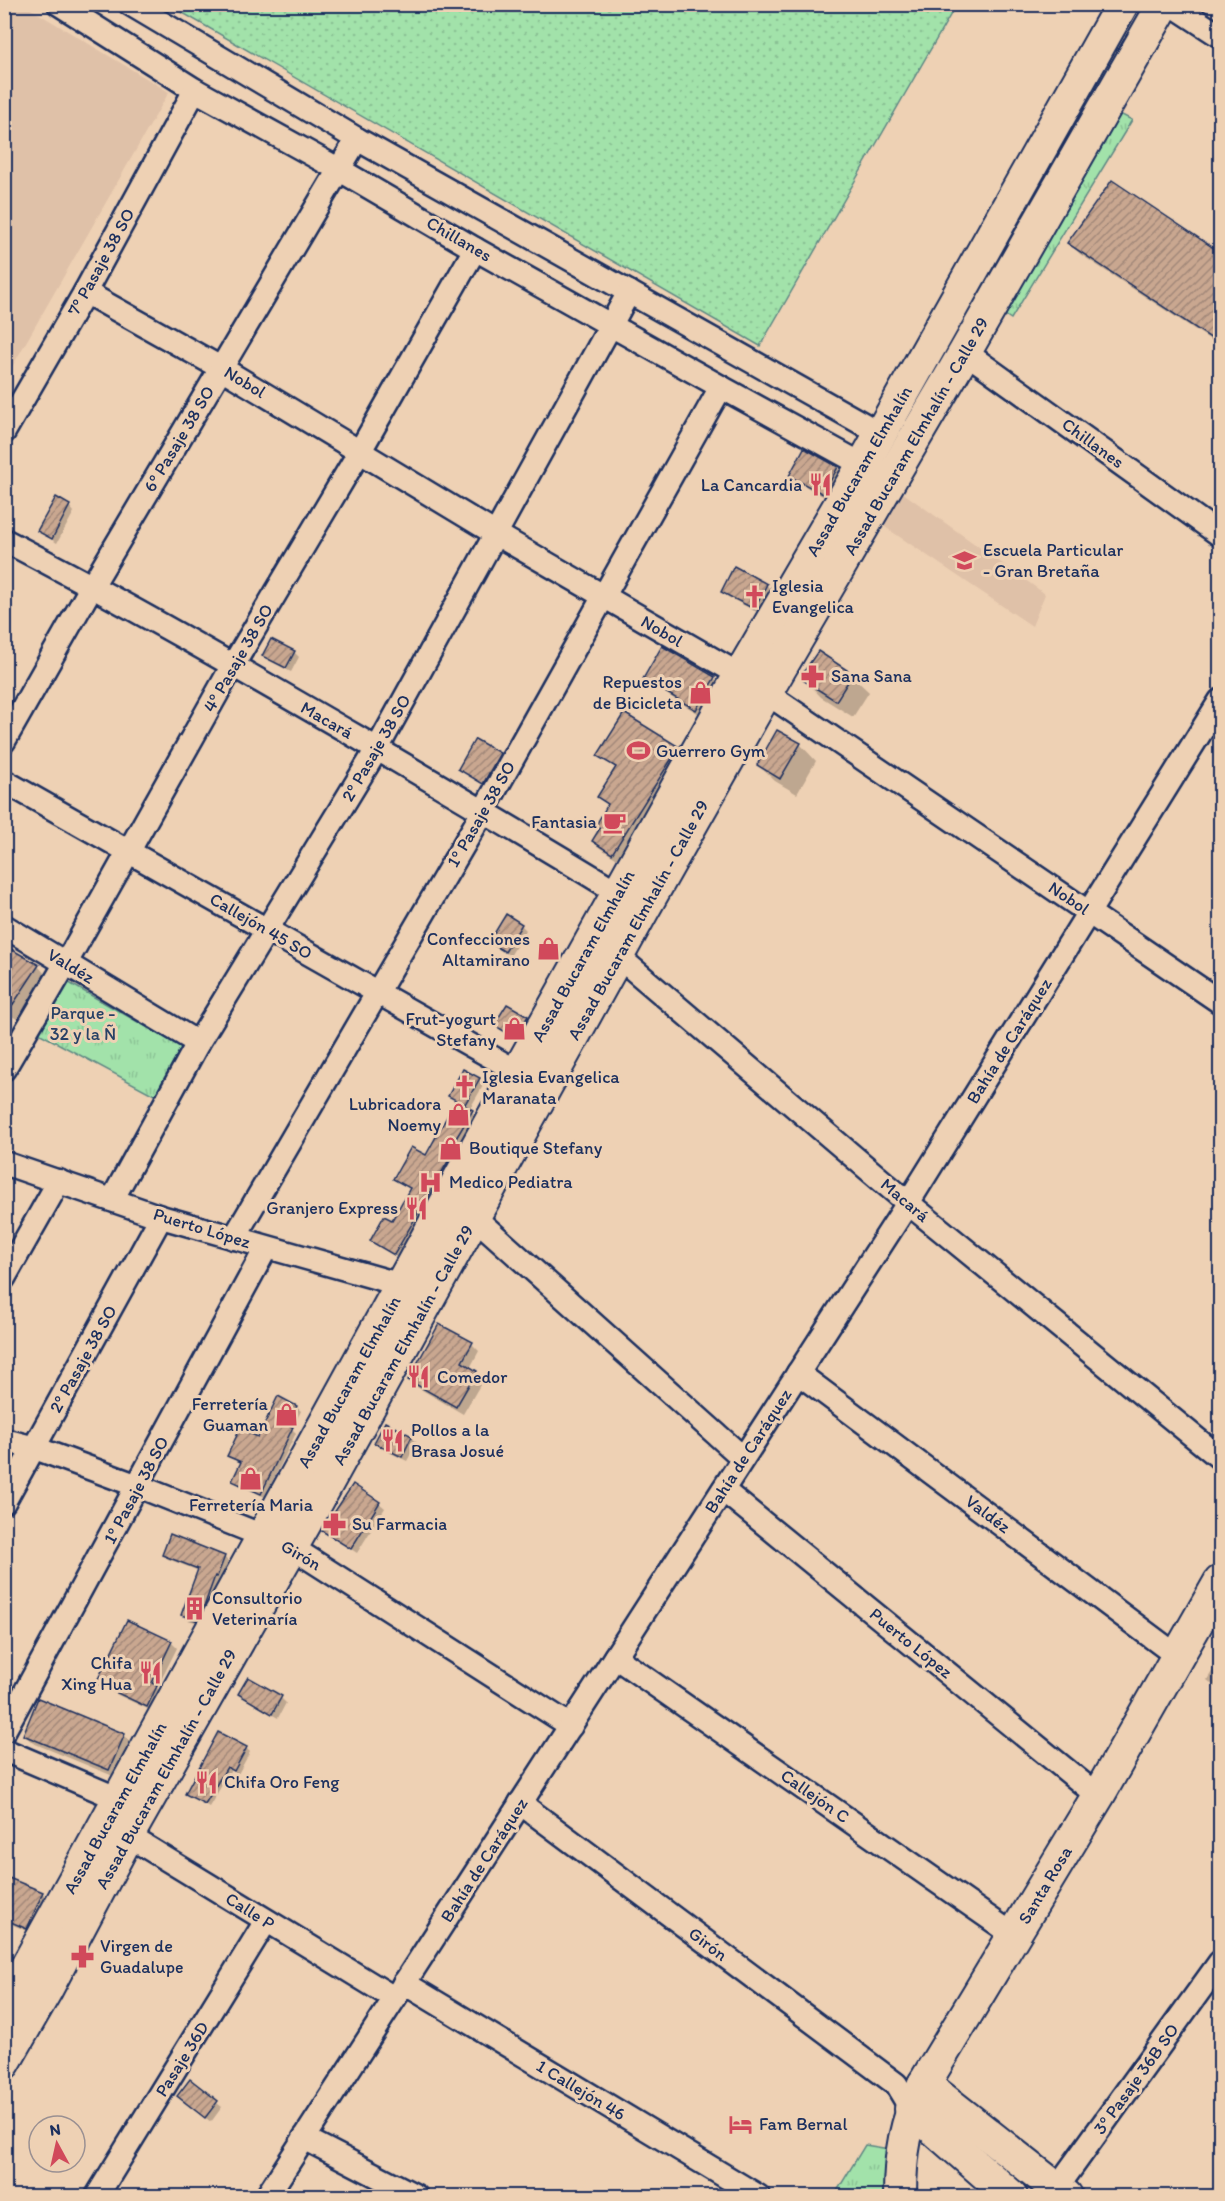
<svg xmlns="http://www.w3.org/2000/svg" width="1225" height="2201" font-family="Itim,sans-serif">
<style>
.built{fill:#dfc1a8}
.grass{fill:url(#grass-dots);stroke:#5e8884;stroke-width:1.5}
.park{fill:url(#park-tufts);stroke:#5e8884;stroke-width:1.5}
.shadow{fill:#0003}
.building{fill:url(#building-hatch);stroke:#1b2f5e;stroke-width:1.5}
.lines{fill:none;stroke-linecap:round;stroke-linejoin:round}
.street-casing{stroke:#1b2f5e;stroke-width:27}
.secondary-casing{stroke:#1b2f5e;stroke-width:36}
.street{stroke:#eed1b4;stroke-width:22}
.secondary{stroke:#eed1b4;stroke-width:32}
.labels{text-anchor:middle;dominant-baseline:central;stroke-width:6;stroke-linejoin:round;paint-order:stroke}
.street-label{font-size:18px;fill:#1b2f5e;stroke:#eed1b4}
.poi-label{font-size:18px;fill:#1b2f5e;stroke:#eed1b4;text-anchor:start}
.park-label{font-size:18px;fill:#284166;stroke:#eed1b4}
</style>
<defs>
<pattern id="grass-dots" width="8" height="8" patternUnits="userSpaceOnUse" patternTransform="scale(1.5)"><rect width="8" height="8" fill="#a2e2aa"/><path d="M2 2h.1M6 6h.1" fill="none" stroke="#8bc295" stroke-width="1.8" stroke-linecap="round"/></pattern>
<pattern id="park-tufts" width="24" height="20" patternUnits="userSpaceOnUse" patternTransform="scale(1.5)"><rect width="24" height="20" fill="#a2e2aa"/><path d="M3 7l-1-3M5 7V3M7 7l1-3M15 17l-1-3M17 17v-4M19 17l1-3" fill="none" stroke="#8bc295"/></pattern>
<pattern id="building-hatch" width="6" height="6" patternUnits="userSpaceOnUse" patternTransform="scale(1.5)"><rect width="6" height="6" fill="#c9a790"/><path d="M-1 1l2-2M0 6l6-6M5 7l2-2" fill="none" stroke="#a28879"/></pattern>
</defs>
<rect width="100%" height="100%" fill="#eed1b4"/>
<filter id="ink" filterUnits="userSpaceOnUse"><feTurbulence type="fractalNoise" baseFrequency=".0167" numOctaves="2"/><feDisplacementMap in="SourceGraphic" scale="12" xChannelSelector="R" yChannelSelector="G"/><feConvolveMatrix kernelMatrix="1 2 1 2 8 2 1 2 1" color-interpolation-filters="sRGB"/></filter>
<g filter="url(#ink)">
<g class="built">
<path d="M5,4L24,5L169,92L5,379Z"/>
<path d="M899,490L1045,594L1032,626L882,525Z"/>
</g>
<path class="grass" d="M169,5H956L760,346Z"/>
<g class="park">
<path d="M1112,110L1132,120L1011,319L996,309Z"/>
<path d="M64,980L182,1047L156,1096L31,1029Z"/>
<path d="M865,2145L889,2149L885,2196H834Z"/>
</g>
<g class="shadow">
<path d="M1069,243L1220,255V346L1080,254Z"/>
<path d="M837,468L842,473L828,499L796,481L791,476Z"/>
<path d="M69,506L74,512L57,543L39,531Z"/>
<path d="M735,568L766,585L772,590L759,613L728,597L723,592Z"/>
<path d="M294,652L299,657L291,672L270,661L264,656Z"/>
<path d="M818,654L852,676L869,692L853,717L821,697L805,680Z"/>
<path d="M645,678H714L722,686L704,717L653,686Z"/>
<path d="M476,741L499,755L504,760L488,788L459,769Z"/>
<path d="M800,744L816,761L797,794L775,781L758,765Z"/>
<path d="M678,748L685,754L619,860L600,848L593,841L601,828L609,806L599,797L617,769L599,755Z"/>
<path d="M521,925L526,930L510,956L491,942Z"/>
<path d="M38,966L46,975L17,1019L4,1012Z"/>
<path d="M527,1017L532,1023L521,1042L496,1025Z"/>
<path d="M479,1080L484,1084L469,1110L477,1116L460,1145L463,1148L399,1259L371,1240L392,1222L411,1190L395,1178L427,1157L457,1102L450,1096Z"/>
<path d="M472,1344L479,1351L470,1368L483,1380L463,1414L417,1387L410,1380Z"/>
<path d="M296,1407L301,1411L292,1429L296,1433L265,1497L239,1485L234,1481L242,1464L229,1456L259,1439Z"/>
<path d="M386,1424L411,1438L417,1443L407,1461L381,1448L376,1442Z"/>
<path d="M379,1503L385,1508L357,1553L324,1531Z"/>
<path d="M163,1555L224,1557L229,1562L201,1624L188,1620L183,1615L199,1571L168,1559Z"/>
<path d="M127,1622L171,1642L177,1648L157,1688L161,1692L152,1711L103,1688L98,1683Z"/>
<path d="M1220,1643V1658L1215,1652Z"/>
<path d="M1220,1658V1690L1207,1680Z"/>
<path d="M248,1679L281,1698L286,1703L278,1718L245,1699L240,1694Z"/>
<path d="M24,1735H124L132,1743L118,1778L33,1743Z"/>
<path d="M246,1748L250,1752L238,1774L231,1770L209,1807L187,1793Z"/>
<path d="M4,1877L42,1893L48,1898L32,1933L4,1921Z"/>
<path d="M190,2082L222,2107L211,2122L184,2101Z"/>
</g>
<g class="building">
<path d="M1112,180L1221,253V327L1212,339L1067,243Z"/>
<path d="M804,448L838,467L823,494L789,476Z"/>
<path d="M56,497L70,505L52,539L37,531Z"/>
<path d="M734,566L767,584L754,609L721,592Z"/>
<path d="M271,639L295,651L286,668L262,656Z"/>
<path d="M662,646L715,677L696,710L643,679Z"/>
<path d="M818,651L853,674L836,701L803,680V673Z"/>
<path d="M624,713L679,747L612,854L592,841L600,828L596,825L608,804L597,797L616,767L597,756Z"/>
<path d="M777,730L801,743L780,779L757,765Z"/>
<path d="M475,739L500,753L483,784L458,769Z"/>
<path d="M506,914L522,924L505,952L489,942Z"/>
<path d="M4,945L39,965L4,1018Z"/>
<path d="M507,1004L528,1016L515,1038L494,1025Z"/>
<path d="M463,1069L480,1078L465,1104L459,1102L473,1110L455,1140L459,1142L394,1255L370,1241L384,1216L392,1220L410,1188L393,1179L411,1147L426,1155L456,1100L448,1096Z"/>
<path d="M439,1324L473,1342L462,1362L477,1371L456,1407L408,1380Z"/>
<path d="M278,1396L297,1406L288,1425L293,1427L261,1494L232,1481L241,1462L227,1456L240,1429L258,1437Z"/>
<path d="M385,1422L412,1436L402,1457L374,1443Z"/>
<path d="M353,1484L380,1502L351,1549L322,1531Z"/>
<path d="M170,1534L225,1556L217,1577L215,1576L205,1604L196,1620L181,1615L198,1569L162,1555Z"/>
<path d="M127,1620L172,1641L152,1683L157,1686L147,1707L96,1683Z"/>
<path d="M248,1677L282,1696L272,1714L238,1694Z"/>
<path d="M38,1698L125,1734L109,1770L23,1735Z"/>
<path d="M218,1732L247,1747L234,1771L227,1767L205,1804L185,1794Z"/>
<path d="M4,1876L43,1892L27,1929L4,1919Z"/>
<path d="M190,2079L218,2101L205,2118L177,2096Z"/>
</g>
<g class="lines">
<defs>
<g id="street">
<path d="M59,4L195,90L340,170L475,249L721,387L863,465"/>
<path d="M130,4L357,139L881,434"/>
<path d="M1171,4L1220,36"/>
<path d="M85,292L221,368L496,534L740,675L1220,1002"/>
<path d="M965,352L1220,535"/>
<path d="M4,432L85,292L195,90"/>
<path d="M4,540C124,602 240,669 357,737C448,791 540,844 630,900"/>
<path d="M4,741L92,586L357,139"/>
<path d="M4,781L518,1072"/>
<path d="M4,926L198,1043"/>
<path d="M607,947L908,1203L1220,1458"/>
<path d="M4,1069L66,963L233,665L360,451L475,249"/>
<path d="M4,1163L161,1217L402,1285"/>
<path d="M112,1200L198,1043L377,749L629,292"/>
<path d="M473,1216L743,1458"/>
<path d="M234,1238L484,810L721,387"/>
<path d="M4,1278L59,1181"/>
<path d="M798,1373L1177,1656"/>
<path d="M4,1440L35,1448L138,1486L291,1547L571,1726"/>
<path d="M723,1490L1098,1796"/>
<path d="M4,1502L161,1217"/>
<path d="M615,1657L1015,1936"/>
<path d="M4,1731L266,1248"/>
<path d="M4,1750L133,1805"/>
<path d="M520,1803L896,2084L911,2109"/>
<path d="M117,1829L394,1998"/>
<path d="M404,1983L758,2196"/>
<path d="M304,2138L416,2196"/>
<path d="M97,2196L266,1921"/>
<path d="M267,2196L908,1203L1220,701"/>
<path d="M1051,2196L1220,1962"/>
</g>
<g id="secondary">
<path d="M4,2008L518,1072L740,675L863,465L1122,4"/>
<path d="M4,2063L46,1990L128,1835L304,1525L644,908L765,694L965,352L1164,4"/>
<path d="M924,2084L1066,2196"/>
<path d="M911,2109L1011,2196"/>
<path d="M900,2196C900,2154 905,2123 924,2084L1098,1796L1220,1582"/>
</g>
</defs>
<use href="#street" class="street-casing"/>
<use href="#secondary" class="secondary-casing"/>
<use href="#street" class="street"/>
<use href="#secondary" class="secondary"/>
</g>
</g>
<defs>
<symbol id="restaurant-bare" viewBox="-9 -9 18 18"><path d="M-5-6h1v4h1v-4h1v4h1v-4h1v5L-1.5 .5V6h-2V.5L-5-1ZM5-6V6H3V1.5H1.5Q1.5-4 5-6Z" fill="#d1495b" stroke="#eed1b4" stroke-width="2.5" paint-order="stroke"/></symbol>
<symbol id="school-bare" viewBox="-9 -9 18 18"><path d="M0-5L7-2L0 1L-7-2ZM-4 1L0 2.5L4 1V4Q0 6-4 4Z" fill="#d1495b" stroke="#eed1b4" stroke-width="2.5" paint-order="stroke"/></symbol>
<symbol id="church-bare" viewBox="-9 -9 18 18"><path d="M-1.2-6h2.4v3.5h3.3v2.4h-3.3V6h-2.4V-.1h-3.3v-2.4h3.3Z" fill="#d1495b" stroke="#eed1b4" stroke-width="2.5" paint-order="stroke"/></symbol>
<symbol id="pharmacy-bare" viewBox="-9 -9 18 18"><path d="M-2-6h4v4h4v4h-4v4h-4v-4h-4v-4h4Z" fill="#d1495b" stroke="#eed1b4" stroke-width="2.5" paint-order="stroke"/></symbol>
<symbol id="shop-bare" viewBox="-9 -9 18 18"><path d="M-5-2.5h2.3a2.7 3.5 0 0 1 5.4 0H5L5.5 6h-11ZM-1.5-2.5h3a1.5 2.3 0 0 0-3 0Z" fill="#d1495b" stroke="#eed1b4" stroke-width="2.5" paint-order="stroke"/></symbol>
<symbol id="stadium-bare" viewBox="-9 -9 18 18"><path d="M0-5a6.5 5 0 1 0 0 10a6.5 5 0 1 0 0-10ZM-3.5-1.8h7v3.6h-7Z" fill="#d1495b" stroke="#eed1b4" stroke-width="2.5" paint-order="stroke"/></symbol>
<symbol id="cafe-bare" viewBox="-9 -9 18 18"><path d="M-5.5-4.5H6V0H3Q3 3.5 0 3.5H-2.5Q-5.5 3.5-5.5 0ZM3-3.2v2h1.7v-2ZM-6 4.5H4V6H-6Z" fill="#d1495b" stroke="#eed1b4" stroke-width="2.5" paint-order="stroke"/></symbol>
<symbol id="hospital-bare" viewBox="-9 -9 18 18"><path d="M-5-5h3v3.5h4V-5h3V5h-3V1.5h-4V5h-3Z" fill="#d1495b" stroke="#eed1b4" stroke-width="2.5" paint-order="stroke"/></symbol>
<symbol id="building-bare" viewBox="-9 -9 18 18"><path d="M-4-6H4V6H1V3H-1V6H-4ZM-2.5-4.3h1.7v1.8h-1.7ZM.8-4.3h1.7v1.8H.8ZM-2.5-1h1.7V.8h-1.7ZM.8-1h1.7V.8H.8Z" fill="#d1495b" stroke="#eed1b4" stroke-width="2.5" paint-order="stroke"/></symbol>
<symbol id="hotel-bare" viewBox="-9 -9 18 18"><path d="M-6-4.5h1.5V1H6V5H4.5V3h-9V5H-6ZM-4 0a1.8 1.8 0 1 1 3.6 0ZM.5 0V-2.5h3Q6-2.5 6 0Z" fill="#d1495b" stroke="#eed1b4" stroke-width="2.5" paint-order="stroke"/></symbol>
</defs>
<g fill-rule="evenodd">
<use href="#restaurant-bare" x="804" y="468" width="33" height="33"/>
<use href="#school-bare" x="948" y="544" width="33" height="33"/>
<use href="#church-bare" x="738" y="580" width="33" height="33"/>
<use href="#pharmacy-bare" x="796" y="660" width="33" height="33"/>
<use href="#shop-bare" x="684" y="676" width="33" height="33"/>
<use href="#stadium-bare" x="622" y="734" width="33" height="33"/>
<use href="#cafe-bare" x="598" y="806" width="33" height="33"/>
<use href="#shop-bare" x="532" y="932" width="33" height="33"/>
<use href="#shop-bare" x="498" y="1012" width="33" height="33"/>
<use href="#church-bare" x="448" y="1070" width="33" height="33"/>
<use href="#shop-bare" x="442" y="1098" width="33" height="33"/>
<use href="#shop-bare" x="434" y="1132" width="33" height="33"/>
<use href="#hospital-bare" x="414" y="1166" width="33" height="33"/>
<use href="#restaurant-bare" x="400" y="1192" width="33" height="33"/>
<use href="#restaurant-bare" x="402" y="1360" width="33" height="33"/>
<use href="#shop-bare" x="270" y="1398" width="33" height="33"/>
<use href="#restaurant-bare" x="376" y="1424" width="33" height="33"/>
<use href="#shop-bare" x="234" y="1462" width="33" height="33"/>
<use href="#pharmacy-bare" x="318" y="1508" width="33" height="33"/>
<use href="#building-bare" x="178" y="1592" width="33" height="33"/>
<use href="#restaurant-bare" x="134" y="1656" width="33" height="33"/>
<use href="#restaurant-bare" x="190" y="1766" width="33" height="33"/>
<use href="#pharmacy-bare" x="66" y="1940" width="33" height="33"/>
<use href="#hotel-bare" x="724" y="2108" width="33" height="33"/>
</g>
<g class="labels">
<g class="street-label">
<text transform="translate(459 239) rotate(30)">Chillanes</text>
<text transform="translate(101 262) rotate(-61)">7º Pasaje 38 SO</text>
<text transform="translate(245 382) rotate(31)">Nobol</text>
<text transform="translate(916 436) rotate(-60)">Assad Bucaram Elmhalín - Calle 29</text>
<text transform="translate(179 439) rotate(-59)">6º Pasaje 38 SO</text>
<text transform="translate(1093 443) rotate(36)">Chillanes</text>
<text transform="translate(859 471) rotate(-60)">Assad Bucaram Elmhalín</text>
<text transform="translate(662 631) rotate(30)">Nobol</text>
<text transform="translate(238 658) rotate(-60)">4º Pasaje 38 SO</text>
<text transform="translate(327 720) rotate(30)">Macará</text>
<text transform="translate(376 748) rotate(-60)">2º Pasaje 38 SO</text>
<text transform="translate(481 814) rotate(-60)">1º Pasaje 38 SO</text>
<text transform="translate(1069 898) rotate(34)">Nobol</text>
<text transform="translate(638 920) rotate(-61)">Assad Bucaram Elmhalín - Calle 29</text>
<text transform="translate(261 926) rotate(30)">Callejón 45 SO</text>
<text transform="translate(583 956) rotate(-61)">Assad Bucaram Elmhalín</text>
<text transform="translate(71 966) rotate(31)">Valdéz</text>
<text transform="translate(1009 1041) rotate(-58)">Bahía de Caráquez</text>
<text transform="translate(905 1200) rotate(40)">Macará</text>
<text transform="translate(202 1228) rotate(17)">Puerto López</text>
<text transform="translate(403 1345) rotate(-61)">Assad Bucaram Elmhalín - Calle 29</text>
<text transform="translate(83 1359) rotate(-61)">2º Pasaje 38 SO</text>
<text transform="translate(349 1382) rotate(-61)">Assad Bucaram Elmhalín</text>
<text transform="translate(748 1451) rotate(-57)">Bahía de Caráquez</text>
<text transform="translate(136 1490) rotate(-62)">1º Pasaje 38 SO</text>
<text transform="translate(988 1514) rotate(37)">Valdéz</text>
<text transform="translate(301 1555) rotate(30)">Girón</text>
<text transform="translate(911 1643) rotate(39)">Puerto López</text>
<text transform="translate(166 1769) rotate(-61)">Assad Bucaram Elmhalín - Calle 29</text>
<text transform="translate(815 1796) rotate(35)">Callejón C</text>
<text transform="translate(115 1808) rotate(-61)">Assad Bucaram Elmhalín</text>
<text transform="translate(484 1860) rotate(-57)">Bahía de Caráquez</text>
<text transform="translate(1045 1885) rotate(-59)">Santa Rosa</text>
<text transform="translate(250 1911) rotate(32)">Calle P</text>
<text transform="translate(708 1944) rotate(37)">Girón</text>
<text transform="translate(182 2059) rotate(-58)">Pasaje 36D</text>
<text transform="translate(1136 2079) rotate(-54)">3º Pasaje 36B SO</text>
<text transform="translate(581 2090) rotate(31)">1 Callejón 46</text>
</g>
<g class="poi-label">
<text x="802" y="485" text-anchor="end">La Cancardia</text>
<text x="983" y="550">Escuela Particular<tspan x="983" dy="21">- Gran Bretaña</tspan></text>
<text x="772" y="586">Iglesia<tspan x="772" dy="21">Evangelica</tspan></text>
<text x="831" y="676">Sana Sana</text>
<text x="682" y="682" text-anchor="end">Repuestos<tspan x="682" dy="21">de Bicicleta</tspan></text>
<text x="656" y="751">Guerrero Gym</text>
<text x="597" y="822" text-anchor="end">Fantasia</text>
<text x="530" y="939" text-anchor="end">Confecciones<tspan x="530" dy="21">Altamirano</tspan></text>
<text x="496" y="1019" text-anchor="end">Frut-yogurt<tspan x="496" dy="21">Stefany</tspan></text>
<text x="482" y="1077">Iglesia Evangelica<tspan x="482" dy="21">Maranata</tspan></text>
<text x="441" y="1104" text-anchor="end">Lubricadora<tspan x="441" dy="21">Noemy</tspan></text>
<text x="469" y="1148">Boutique Stefany</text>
<text x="449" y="1182">Medico Pediatra</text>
<text x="398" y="1208" text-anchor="end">Granjero Express</text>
<text x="437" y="1377">Comedor</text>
<text x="268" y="1404" text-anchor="end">Ferretería<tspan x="268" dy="21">Guaman</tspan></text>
<text x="411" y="1430">Pollos a la<tspan x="411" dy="21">Brasa Josué</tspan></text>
<text x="251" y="1505" text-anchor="middle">Ferretería Maria</text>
<text x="352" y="1524">Su Farmacia</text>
<text x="212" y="1598">Consultorio<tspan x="212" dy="21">Veterinaría</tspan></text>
<text x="132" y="1663" text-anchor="end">Chifa<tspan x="132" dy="21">Xing Hua</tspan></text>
<text x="224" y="1782">Chifa Oro Feng</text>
<text x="100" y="1946">Virgen de<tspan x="100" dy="21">Guadalupe</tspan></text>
<text x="759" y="2124">Fam Bernal</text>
</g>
<g class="park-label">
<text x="83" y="1013">Parque -<tspan x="83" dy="21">32 y la Ñ</tspan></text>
</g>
</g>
<rect width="1225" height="2201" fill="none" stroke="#eed1b4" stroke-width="24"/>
<rect x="12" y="12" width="1201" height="2177" fill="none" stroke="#1b2f5e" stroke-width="2" filter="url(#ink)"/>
<g transform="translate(57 2144) rotate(352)"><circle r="28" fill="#eed1b4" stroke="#9a9092" stroke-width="1.5"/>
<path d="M0-4.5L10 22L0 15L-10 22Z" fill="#d1495b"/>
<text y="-9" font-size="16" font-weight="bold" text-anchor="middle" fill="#1b2f5e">N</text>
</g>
</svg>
